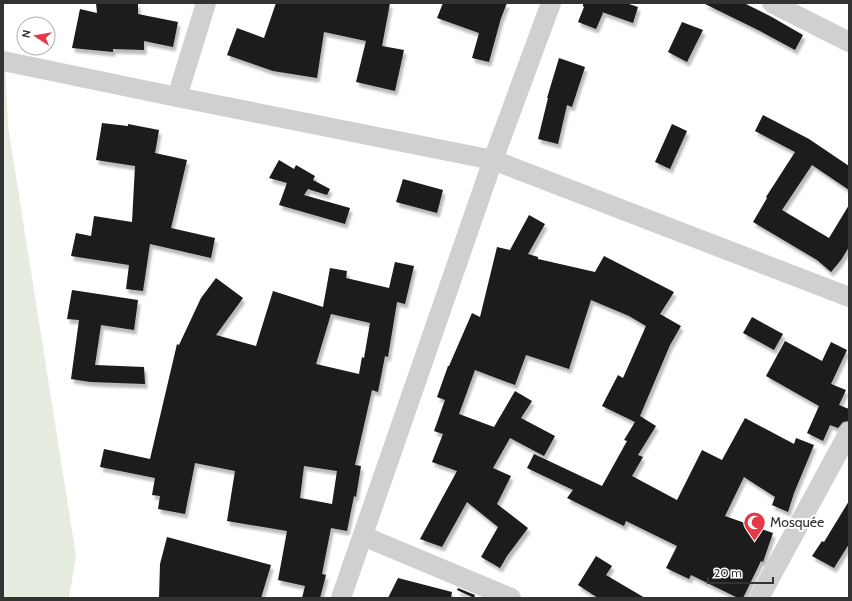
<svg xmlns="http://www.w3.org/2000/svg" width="852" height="601" font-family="Cabin,sans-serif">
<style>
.green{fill:#e6ecdf}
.building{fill:#1a1a1a;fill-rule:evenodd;filter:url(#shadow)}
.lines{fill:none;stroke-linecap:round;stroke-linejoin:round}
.minor{stroke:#d0d0d0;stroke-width:20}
.labels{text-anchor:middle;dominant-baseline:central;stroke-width:4;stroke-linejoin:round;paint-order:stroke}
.poi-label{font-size:14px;fill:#333;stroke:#fff;text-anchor:start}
</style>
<defs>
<filter id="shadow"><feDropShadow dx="2.5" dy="4.5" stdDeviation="1" flood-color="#0004"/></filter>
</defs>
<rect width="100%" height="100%" fill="#fff"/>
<path class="green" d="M3,18L8,126L76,556L69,598H3Z"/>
<g class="building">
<path d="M96,3H138V14L178,22L173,47L144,41V50L113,49V52L72,48L80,9L97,13Z"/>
<path d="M276,3H390L382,46L404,50L395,91L356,82L366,41L324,32L317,78L273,71L227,55L237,28L264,38Z"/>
<path d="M443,3H507L501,18L489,62L472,58L479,33L437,18Z"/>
<path d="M583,3H626L638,7L633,23L602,12L603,13L596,29L578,22L584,7L583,6Z"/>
<path d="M703,3H744L770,16L803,35L795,50L758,30Z"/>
<path d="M682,22L703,30L687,62L668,52Z"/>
<path d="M559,58L585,67L572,107L567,105L558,144L538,139L548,98H547Z"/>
<path d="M763,115L809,139L849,166V190L812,165L782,210L829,238L849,205V247L841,260L831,272L817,260L753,222L767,198L766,197L795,152L755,131Z"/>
<path d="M102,123L128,126V124L159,130L155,153L187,160L171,228L215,238L211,258L150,244L143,291L126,289L129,265L71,256L76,233L91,236L94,216L132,222L135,166L96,160Z"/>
<path d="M672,124L687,131L670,169L655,162Z"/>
<path d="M279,160L294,169L296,165L315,176L313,180L330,189L327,195L308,189L304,195L350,208L345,224L279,205L287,183L269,178Z"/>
<path d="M403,179L443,190L437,213L396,202Z"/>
<path d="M529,215L545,224L528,254L538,257V259L595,272L604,256L674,292L660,314L681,326L670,345L640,416L656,426L638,455L643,457L632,476L677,500L702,450L722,460L745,418L794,444L796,438L814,445L794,493L788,512L772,505L775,497L744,477L725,516L773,533L763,562L761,561L743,598H738L691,575L689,579L666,568L677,546L626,521L624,526L567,498L573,490L527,468L534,454L602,486L627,441L624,440L635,422L602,406L618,375L623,378L646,326L629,316L591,300L569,369L526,355L515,385L475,370L459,414L494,427L515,391L532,401L521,418L555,436L544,456L510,438L493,468L511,476L497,504L528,528L507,556L500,568L481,557L498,527L467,502L442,547L420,539L457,471L432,462L443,434L434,431L445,400L437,397L448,366H449L472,313L480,317L497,247L510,250Z"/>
<path d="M395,262L414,266L405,304L397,302L388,357L385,356L378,392L372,390L355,465L361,466L356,497L354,496L347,531L331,528L322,574L326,575L320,598H302L305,586L278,580L287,531L227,521L235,471L195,463L185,514L158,509L160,496L152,495L155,478L100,467L104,449L150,459L177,344L179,345L201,298L216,278L243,298L216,335L256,346L273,291L323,307L330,268L347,271L346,278L389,288ZM331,314L370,323L364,358L362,357L359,374L316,364ZM304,466L337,471L332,504L300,498Z"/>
<path d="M72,290L138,300L134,330L101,325L95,365L144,367L145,384L90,382L71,379L79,320L67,319Z"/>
<path d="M752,317L783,334L774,350L743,333Z"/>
<path d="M785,341L822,361L831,342L847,350L831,384L846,390L839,405L849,409V421L843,422L838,428L830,425L823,441L807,433L819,406L766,376Z"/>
<path d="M849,501V544L834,568L812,556L822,541L824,542Z"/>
<path d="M167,537L271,565L261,598H159L160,564Z"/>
<path d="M596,556L612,566L606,575L645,598H598L578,585Z"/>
<path d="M398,578L452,592L451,598H388Z"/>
<path d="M458,588L475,595L474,598L457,590Z"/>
</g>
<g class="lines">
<g class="minor">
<path d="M772,3L849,42"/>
<path d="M3,61L177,97L493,160L849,297"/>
<path d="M177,97L206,3"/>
<path d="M363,536L511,598"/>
<path d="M341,598L493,160L551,3"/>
<path d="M759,598L849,432"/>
</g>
</g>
<defs>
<symbol id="mosque-pin" viewBox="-11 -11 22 30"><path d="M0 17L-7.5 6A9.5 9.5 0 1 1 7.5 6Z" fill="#e63946" stroke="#fff"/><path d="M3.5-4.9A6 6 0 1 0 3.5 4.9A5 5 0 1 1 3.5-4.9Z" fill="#fff"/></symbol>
</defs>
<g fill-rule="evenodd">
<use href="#mosque-pin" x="742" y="510" width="25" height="34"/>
</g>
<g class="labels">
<g class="poi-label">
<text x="770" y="522">Mosquée</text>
</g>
</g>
<rect width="852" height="601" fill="none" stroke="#333333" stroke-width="8"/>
<g transform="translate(36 36) rotate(282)"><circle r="19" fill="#ffffff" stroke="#adadad"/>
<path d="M0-3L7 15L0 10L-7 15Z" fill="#e63946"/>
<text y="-6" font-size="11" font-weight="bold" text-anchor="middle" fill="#333333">N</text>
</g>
<path d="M708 577v6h65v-6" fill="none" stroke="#333333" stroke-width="2"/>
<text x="714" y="577" font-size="12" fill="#333333" stroke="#ffffff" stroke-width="3" paint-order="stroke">20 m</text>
</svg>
